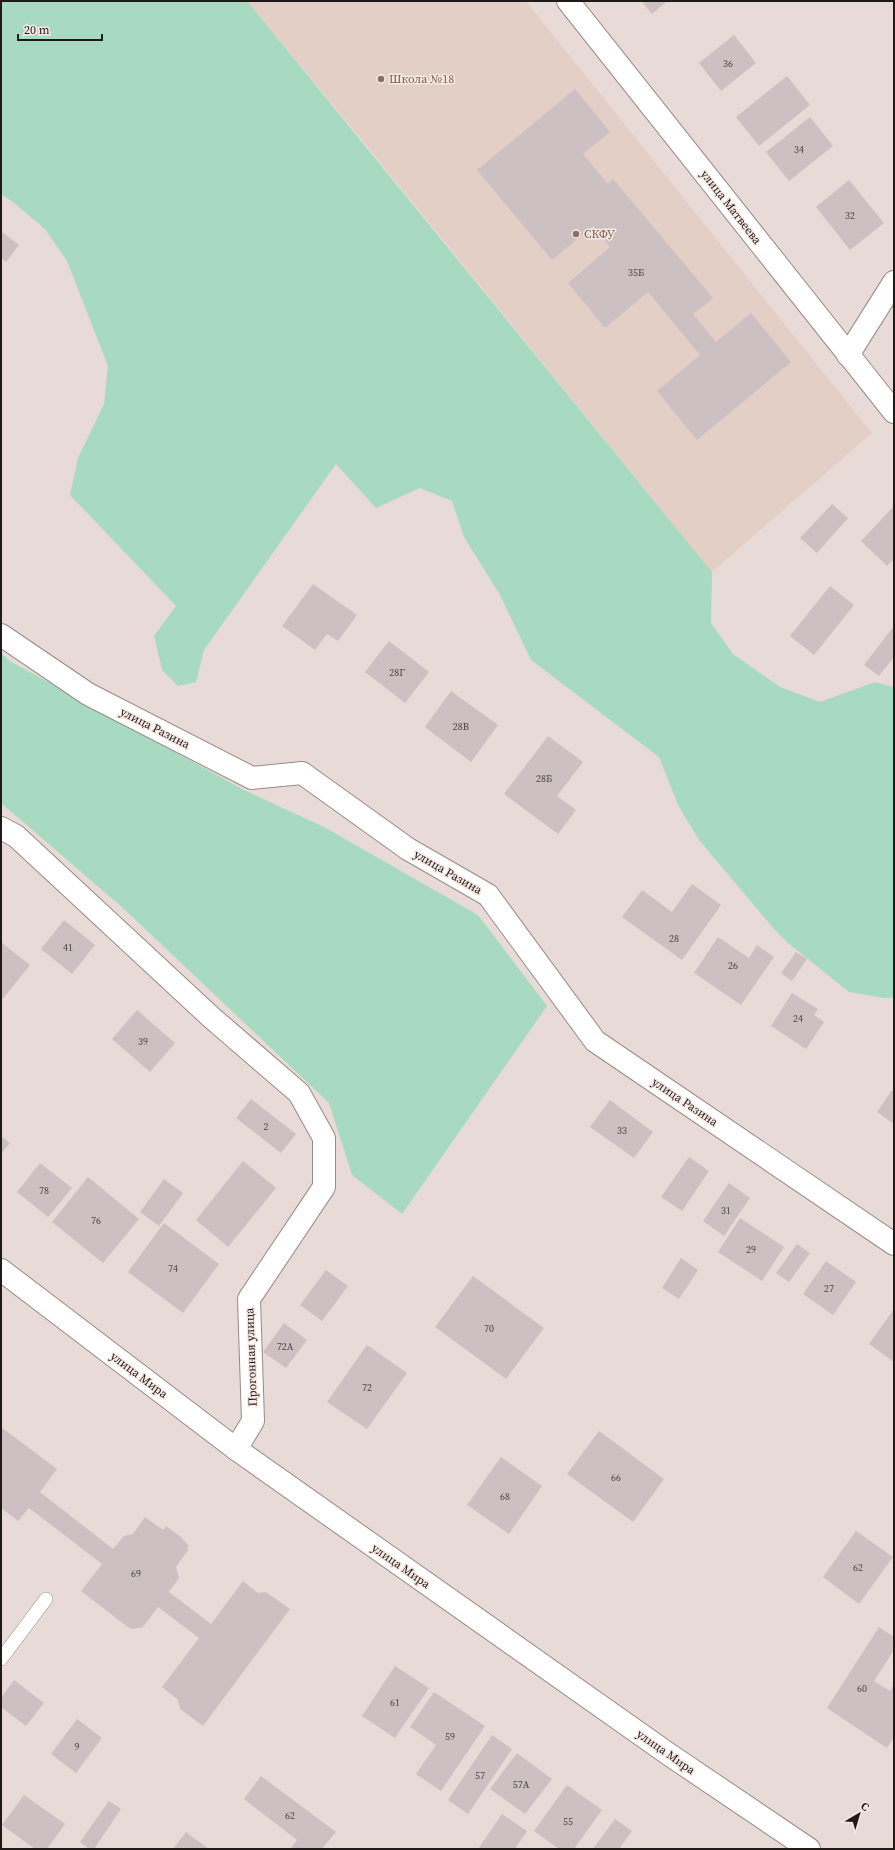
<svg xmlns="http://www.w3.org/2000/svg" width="895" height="1850" font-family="'Source Serif 4',serif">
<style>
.built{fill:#e4cfc7}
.green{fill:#a8dac1}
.building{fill:#cdc0c3}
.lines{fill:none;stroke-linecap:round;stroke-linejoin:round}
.lane-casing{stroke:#978b87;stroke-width:14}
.street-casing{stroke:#978b87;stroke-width:24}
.secondary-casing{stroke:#978b87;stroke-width:24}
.lane{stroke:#fff;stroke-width:13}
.street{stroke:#fff;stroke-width:22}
.secondary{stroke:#fff;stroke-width:22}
.education-dot{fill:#8d6e63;stroke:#f6e9e4;stroke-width:1.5}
.labels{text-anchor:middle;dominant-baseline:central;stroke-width:3;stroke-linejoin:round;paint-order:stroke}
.number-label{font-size:10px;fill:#4a4443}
.education-label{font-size:12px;fill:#785e54;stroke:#f6e9e4;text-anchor:start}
.street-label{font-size:12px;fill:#1f1a18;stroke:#f6e9e4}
</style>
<rect width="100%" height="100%" fill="#e8dbd7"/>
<path class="built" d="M247,1H526L872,433L712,572L371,151Z"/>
<g class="green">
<path d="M1,1H247L712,572L711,623L733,654L780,687L820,702L875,682L894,687V998H884L849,992L788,943L774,929L699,840L678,805L659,757L531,660L500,595L464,537L452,501L420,488L376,508L336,464L204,650L196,682L178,686L162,670L154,636L176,606L70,495L78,458L104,404L108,366L67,261L45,229L14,203L1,194Z"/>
<path d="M1,653L10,661L244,790L324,827L478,915L547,1006L402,1214L352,1175L329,1103L123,908L1,803Z"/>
</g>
<g class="building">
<path d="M641,1H667L652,14Z"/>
<path d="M734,35L756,63L721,91L699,63Z"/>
<path d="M787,76L810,105L759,146L736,117Z"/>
<path d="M575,89L610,132L583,154L608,184L613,179L713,298L693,314L716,342L751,313L791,362L697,440L657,391L700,355L648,292L605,328L568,283L610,247L593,226L552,260L477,170Z"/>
<path d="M810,117L833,146L789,181L766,152Z"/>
<path d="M849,180L884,223L850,250L816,207Z"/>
<path d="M1,231L19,245L6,262L1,258Z"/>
<path d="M832,504L848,518L817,553L800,538Z"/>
<path d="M894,506V559L887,566L861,541Z"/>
<path d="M313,584L357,615L338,641L327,634L315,650L282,626Z"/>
<path d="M830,586L854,605L814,655L790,636Z"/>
<path d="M894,626V657L879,676L864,665Z"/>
<path d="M389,641L429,672L405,703L365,672Z"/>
<path d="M451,691L498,725L471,762L425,727Z"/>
<path d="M548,736L583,762L557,796L576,810L558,834L504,794Z"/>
<path d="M692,884L721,905L682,960L622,917L642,890L672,912Z"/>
<path d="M64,920L95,945L72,974L41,949Z"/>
<path d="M718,937L749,958L757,945L774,957L741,1005L694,973Z"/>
<path d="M2,943L30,965L1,1001V944Z"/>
<path d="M796,952L807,959L792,981L781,973Z"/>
<path d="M792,993L818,1009L814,1015L824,1022L806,1049L771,1026Z"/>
<path d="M137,1010L175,1043L150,1072L112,1039Z"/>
<path d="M892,1090L894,1092V1124L877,1112Z"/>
<path d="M251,1099L296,1134L281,1153L236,1118Z"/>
<path d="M610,1100L653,1132L634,1158L590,1127Z"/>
<path d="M1,1136L10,1143L1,1154Z"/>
<path d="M689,1157L709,1171L682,1211L661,1197Z"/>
<path d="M243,1161L276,1188L228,1247L196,1220Z"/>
<path d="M40,1163L72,1188L48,1217L17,1192Z"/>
<path d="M88,1177L139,1219L103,1263L52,1222Z"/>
<path d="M164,1179L183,1193L159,1226L140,1212Z"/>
<path d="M729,1183L750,1198L724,1236L703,1221Z"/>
<path d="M740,1218L784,1247L762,1281L718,1252Z"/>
<path d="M164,1223L219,1264L183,1313L128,1272Z"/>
<path d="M797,1244L810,1253L789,1282L776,1273Z"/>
<path d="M681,1258L698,1270L679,1299L662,1288Z"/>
<path d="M826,1261L856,1282L833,1315L803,1294Z"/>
<path d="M326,1270L348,1286L322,1321L300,1305Z"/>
<path d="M473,1276L544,1328L506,1379L435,1327Z"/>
<path d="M894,1309V1362L869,1344Z"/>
<path d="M284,1323L307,1340L286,1368L263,1352Z"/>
<path d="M367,1345L407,1373L367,1429L327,1402Z"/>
<path d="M1,1427L57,1469L40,1492L113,1549L124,1536L133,1534L145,1517L163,1530L166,1526L181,1537L188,1545V1550L176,1567L179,1578L169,1592L211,1624L243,1581L258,1593L266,1592L290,1609L203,1726L180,1709L178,1700L162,1687L199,1638L158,1607L143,1627L133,1629L129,1628L81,1591L102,1564L29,1508L18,1521L1,1508Z"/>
<path d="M599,1431L664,1479L633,1522L567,1474Z"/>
<path d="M501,1457L542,1486L509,1534L467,1505Z"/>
<path d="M856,1531L893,1557L859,1604L823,1577Z"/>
<path d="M879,1627L894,1637V1650L874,1681L890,1691L894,1684V1737L887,1748L827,1708Z"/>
<path d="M395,1666L429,1688L395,1738L362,1716Z"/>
<path d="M14,1680L44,1703L26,1726L1,1707V1698Z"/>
<path d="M434,1692L485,1726L441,1791L416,1774L436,1745L410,1727Z"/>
<path d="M77,1719L102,1738L76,1773L51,1754Z"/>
<path d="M492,1735L512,1749L468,1814L448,1800Z"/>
<path d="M517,1753L552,1779L525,1814L490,1789Z"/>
<path d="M261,1776L336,1832L322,1849H290L297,1840L244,1799Z"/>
<path d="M567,1785L602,1810L574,1849H559L534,1831Z"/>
<path d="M24,1795L65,1824L47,1849H35L2,1825Z"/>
<path d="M109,1801L121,1809L94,1849H89L80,1842Z"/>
<path d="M502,1814L527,1831L515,1849H478Z"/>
<path d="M615,1819L632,1831L619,1849H593Z"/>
<path d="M186,1832L209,1849H173Z"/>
</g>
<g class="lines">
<defs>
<path id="lane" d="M1,1659L46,1599"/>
<g id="street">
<path d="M568,1L894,412"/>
<path d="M848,355L894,282"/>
<path d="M1,635L88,694L252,778L302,773L408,849L488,895L595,1041L894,1244"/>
<path d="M1,828L16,836L212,1018L299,1093L324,1138V1187L249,1299L253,1421L236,1449"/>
</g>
<path id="secondary" d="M1,1270L236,1449L667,1753L809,1849"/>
</defs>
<use href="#lane" class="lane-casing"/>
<use href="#street" class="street-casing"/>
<use href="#secondary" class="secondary-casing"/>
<use href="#lane" class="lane"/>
<use href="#street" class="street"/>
<use href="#secondary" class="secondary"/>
</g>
<g class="education-dot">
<circle cx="381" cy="79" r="4"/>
<circle cx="576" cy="234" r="4"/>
</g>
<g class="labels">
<g class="number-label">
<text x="728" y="63">36</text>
<text x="799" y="149">34</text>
<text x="850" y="215">32</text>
<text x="636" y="272">35Б</text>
<text x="397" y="672">28Г</text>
<text x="461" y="726">28В</text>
<text x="544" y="778">28Б</text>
<text x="674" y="938">28</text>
<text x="68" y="947">41</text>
<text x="733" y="965">26</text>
<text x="798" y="1018">24</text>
<text x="143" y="1041">39</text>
<text x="266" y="1126">2</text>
<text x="622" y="1130">33</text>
<text x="44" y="1190">78</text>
<text x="726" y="1210">31</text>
<text x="96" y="1220">76</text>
<text x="751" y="1249">29</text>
<text x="173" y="1268">74</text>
<text x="829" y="1288">27</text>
<text x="489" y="1328">70</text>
<text x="285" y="1346">72А</text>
<text x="367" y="1387">72</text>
<text x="616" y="1477">66</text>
<text x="505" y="1496">68</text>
<text x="858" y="1567">62</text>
<text x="136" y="1573">69</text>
<text x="862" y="1688">60</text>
<text x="395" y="1702">61</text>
<text x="450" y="1736">59</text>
<text x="77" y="1746">9</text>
<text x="480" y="1775">57</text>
<text x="521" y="1784">57А</text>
<text x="290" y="1815">62</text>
<text x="568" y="1821">55</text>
</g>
<g class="education-label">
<text x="389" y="79">Школа №18</text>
<text x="584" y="234">СКФУ</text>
</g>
<g class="street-label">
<text transform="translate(731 207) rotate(52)">улица Матвеева</text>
<text transform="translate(155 728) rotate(27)">улица Разина</text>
<text transform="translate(448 872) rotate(30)">улица Разина</text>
<text transform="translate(685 1102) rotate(34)">улица Разина</text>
<text transform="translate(251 1357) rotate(-92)">Прогонная улица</text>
<text transform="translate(139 1375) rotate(37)">улица Мира</text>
<text transform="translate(401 1566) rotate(35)">улица Мира</text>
<text transform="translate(666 1752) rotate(35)">улица Мира</text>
</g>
</g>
<rect width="895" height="1850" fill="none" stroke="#1f1a18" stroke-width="4"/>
<g transform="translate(859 1814) rotate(38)" stroke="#f6e9e4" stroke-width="3" paint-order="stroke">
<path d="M0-3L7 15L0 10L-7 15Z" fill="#1f1a18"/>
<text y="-6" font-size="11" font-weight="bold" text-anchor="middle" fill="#1f1a18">С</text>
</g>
<path d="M18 34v6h84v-6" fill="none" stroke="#1f1a18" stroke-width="2"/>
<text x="24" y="34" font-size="12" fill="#1f1a18" stroke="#f6e9e4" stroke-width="3" paint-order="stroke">20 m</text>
</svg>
